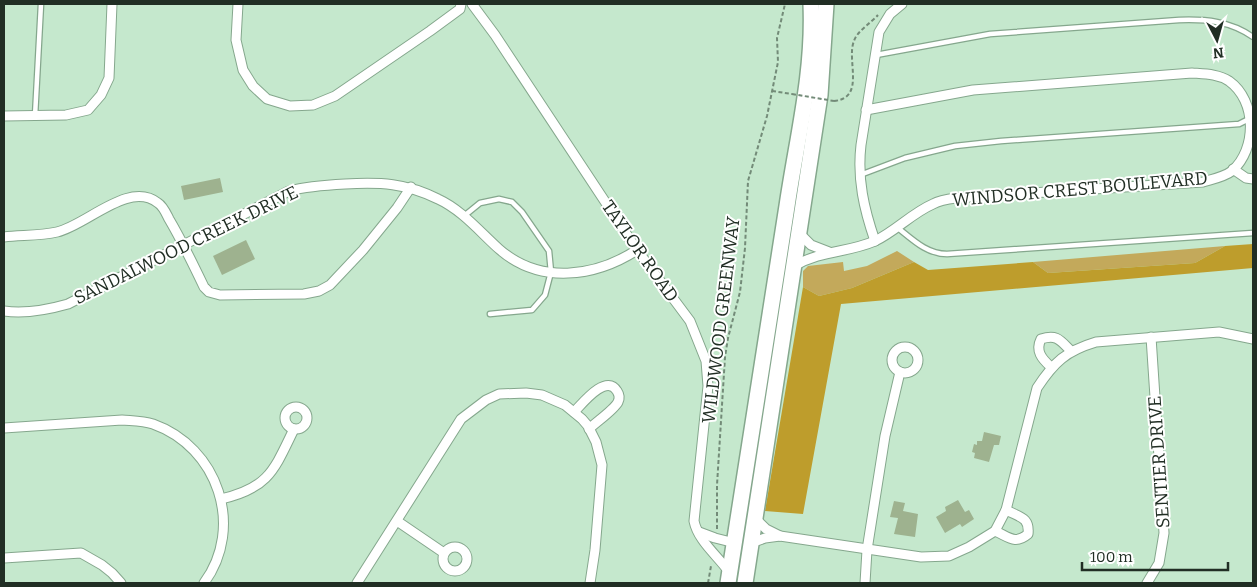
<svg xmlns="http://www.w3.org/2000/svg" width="1257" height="587" font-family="Bitter,serif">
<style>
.green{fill:#c3a95b}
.forest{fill:#be9d2c}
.building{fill:#9eb28f}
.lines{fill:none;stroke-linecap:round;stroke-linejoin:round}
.lane-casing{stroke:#85a78d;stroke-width:7}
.street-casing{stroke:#85a78d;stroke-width:11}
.primary-casing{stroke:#85a78d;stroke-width:18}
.path{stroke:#738b78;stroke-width:2;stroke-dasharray:4 2.5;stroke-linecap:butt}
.lane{stroke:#fff;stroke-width:4.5}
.street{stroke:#fff;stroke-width:9}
.primary{stroke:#fff;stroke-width:15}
.path-bridge{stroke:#738b78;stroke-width:2;stroke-dasharray:4 2.5;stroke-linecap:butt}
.labels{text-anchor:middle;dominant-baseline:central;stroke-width:4;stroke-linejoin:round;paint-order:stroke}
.street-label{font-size:18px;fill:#212e24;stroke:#fff}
</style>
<rect width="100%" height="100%" fill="#c5e8cd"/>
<g class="green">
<path d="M1225,246L1195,263L1048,273L1033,262Z"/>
<path d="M897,251L914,262L852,288L819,296L803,287V271L808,266L843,262L844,271L867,266Z"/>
</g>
<path class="forest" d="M1253,244V268L841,304L803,514L765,511L803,287L819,296L852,288L914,262L928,270L1033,262L1048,273L1195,263L1225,246Z"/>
<g class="building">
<path d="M220,178L223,192L184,200L181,186Z"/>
<path d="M246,240L255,259L222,275L213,256Z"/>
<path d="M984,432L1001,436L999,445H994L989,462L974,458L975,453L972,452L974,444L977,445V441H982Z"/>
<path d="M958,500L965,512L969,510L974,519L962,527L960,524L945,533L936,517L946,511L945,507Z"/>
<path d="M894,501L905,503L903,511L918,514L915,537L894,534L898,518L890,517Z"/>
</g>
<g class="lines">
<defs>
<g id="lane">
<path d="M876,55L990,34L1179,20C1206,19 1230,21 1253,37"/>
<path d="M35,116L41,4"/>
<path d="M860,175L905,158L955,146L1001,141L1239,124L1249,119"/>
<path d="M464,216L480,203L499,199L512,202L522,212L549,251L551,272L545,295L532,310L490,314"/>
<path d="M898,228C913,240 927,254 947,254L1253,233"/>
</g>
<g id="street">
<path d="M238,4L236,40L243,70L253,86L267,99L290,106L313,105L335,96L430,31L460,9L461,4"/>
<path d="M472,4L495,35L637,250L690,321L706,361L708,386L694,521C698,541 718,556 729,572"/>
<path d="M4,116L66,115L88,110L101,95L109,78L112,4"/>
<path d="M1233,169L1246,178L1253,179"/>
<path d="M799,233L811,245L829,252"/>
<path d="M4,237C21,235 40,236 57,232C87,225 129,180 158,203C163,206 166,213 169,219C182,241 193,264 204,287L209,292L220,295L304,294L319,291L330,285L363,250L397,208L411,187"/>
<path d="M875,241C864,209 857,179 861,145L879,32L890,14L902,4"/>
<path d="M794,266C822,250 847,253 875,241C896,231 912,213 933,204C940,200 948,199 956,198L1203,182C1213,179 1224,177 1232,171C1257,149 1257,101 1229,81C1218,74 1205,74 1192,73L973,90L866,110"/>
<path d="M4,311C25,314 47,310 68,304L289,191C308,186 326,185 345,184C380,182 406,183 438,199C462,210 480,232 499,249C540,285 595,277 637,250"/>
<circle cx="905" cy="360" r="13"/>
<path d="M1051,367C1042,359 1035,351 1041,339C1057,334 1060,340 1071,351"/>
<circle cx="296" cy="418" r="11"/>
<path d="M574,412C582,404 606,373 617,391C619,394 620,398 618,402C614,410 596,422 589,429"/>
<path d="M4,428L122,420C133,421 143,421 153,424C218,447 245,527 204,583"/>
<path d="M221,499C269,488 274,470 294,429"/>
<path d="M755,518L766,529L780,536"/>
<path d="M397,521L444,553"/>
<path d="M995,531C1009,537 1015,545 1028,534C1030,517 1019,517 1006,510"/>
<path d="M699,532L715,538L735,543"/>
<path d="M751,543L765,538L780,536L921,557L949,556L969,547L995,531L1006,510L1037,388C1054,362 1066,351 1096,342L1219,332L1253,339"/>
<circle cx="455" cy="559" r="12"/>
<path d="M4,558L81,553L102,565L112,573L121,583"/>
<path d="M357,583L461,419L486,400L499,394L526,393L542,395L565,405L582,419L588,426L596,442L602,465L595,550L590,583"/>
<path d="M865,583L867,550L885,436L900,372"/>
<path d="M1147,583L1159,563L1164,533L1151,337"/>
</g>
<g id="primary">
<path d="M728,583C748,458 767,332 787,206C797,138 814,73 811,4"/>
<path d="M745,583L820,95L826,4"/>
</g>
</defs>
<use href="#lane" class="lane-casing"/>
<use href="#street" class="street-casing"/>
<use href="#primary" class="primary-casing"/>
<g class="path">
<path d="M772,91L792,94"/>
<path d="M834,101C866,98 846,60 854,41C857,31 871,23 878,15"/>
<path d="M717,529V485L725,357L728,338L740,292L745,248L748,181L767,116L778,62L777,38L785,4"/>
<path d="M708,583L711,566"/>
</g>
<use href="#lane" class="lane"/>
<use href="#street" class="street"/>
<use href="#primary" class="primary"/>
<path class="path-bridge" d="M792,94L834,101"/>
</g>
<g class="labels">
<g class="street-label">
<text transform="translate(1080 189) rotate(-5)">WINDSOR CREST BOULEVARD</text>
<text transform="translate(186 245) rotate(-26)">SANDALWOOD CREEK DRIVE</text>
<text transform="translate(640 251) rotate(55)">TAYLOR ROAD</text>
<text transform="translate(721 320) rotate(-83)">WILDWOOD GREENWAY</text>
<text transform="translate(1159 462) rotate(-94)">SENTIER DRIVE</text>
</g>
</g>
<rect width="1257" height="587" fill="none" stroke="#212e24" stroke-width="10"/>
<g transform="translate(1217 40) rotate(174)" stroke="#ffffff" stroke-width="4" paint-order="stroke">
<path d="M0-4L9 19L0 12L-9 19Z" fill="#212e24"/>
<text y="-8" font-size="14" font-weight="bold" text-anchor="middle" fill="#212e24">N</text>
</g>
<path d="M1082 562v8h146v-8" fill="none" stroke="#212e24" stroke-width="2.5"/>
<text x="1090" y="562" font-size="15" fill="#212e24" stroke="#ffffff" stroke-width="4" paint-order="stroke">100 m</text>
</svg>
